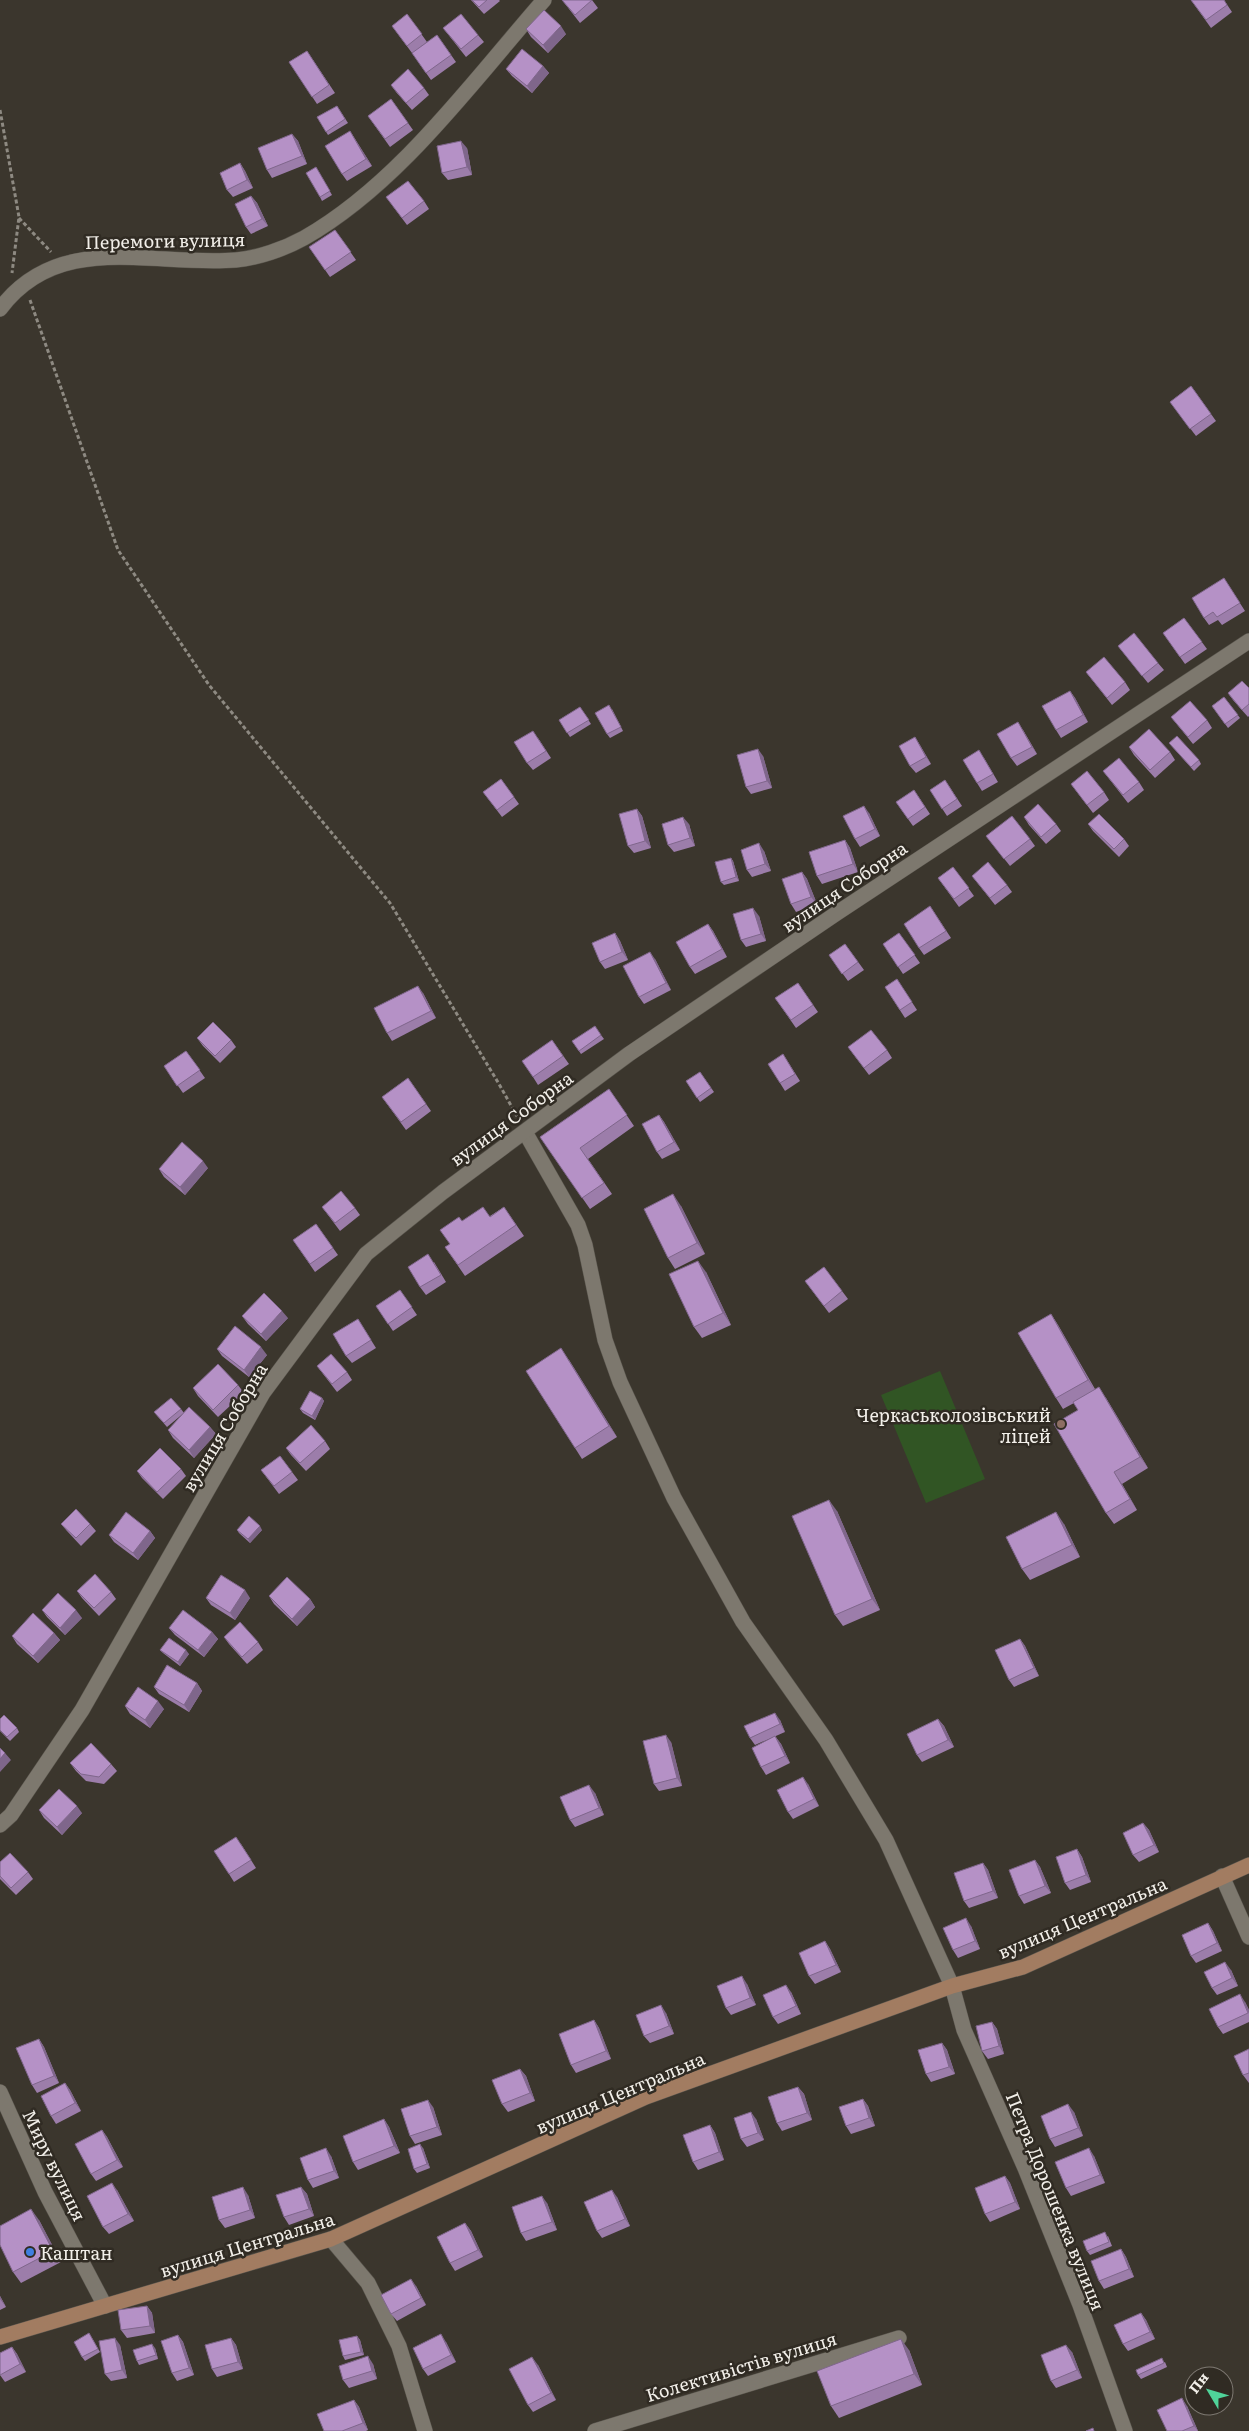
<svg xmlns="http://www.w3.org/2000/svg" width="1249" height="2431" font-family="Literata,serif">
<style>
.garden{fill:#315524}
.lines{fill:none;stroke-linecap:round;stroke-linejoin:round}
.street-casing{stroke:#58544c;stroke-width:16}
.secondary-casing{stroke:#58544c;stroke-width:16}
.path{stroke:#8e8a82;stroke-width:3;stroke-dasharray:4 2.5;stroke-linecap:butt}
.street{stroke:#7d786e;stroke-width:15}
.secondary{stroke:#a27c61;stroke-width:15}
.wall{fill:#9c7daa}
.shaded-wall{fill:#7f668b}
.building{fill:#b591c6;stroke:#7f668b}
.education-dot{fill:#8d6e63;stroke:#302b23;stroke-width:2}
.shop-dot{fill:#3f7fe0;stroke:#302b23;stroke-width:2}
.labels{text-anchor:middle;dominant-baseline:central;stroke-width:5;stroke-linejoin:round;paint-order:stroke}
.street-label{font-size:18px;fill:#f2efe9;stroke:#302b23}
.poi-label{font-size:18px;fill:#f2efe9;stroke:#302b23;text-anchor:end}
</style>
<rect width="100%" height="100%" fill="#3b362d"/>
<path class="garden" d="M940,1371L985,1479L926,1503L881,1395Z"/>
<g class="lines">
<defs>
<g id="street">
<path d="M0,309C59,230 152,267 236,260C258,258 284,249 304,238C399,184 472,82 544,0"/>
<path d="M525,1132L578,1225L585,1245L605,1340L620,1382L674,1498L743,1622L826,1740L886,1840L952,1986L964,2030L1025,2168L1080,2305L1125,2431"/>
<path d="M0,1825L11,1815L82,1710L263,1393L366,1254L443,1192L629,1054L837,913L1249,641"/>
<path d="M1222,1876L1249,1937"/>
<path d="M0,2092L45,2192L105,2306"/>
<path d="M331,2239L368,2283L399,2346L425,2431"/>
<path d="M595,2431L899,2338"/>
</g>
<path id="secondary" d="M0,2337L331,2239L646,2097L952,1986L1023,1967L1249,1865"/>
</defs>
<use href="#street" class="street-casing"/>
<use href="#secondary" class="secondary-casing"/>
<g class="path">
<path d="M0,110L19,217L12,273"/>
<path d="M19,218L51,252"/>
<path d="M30,300L118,550L209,685L390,903L499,1084L518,1118"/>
</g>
<use href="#street" class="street"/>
<use href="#secondary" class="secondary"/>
</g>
<g class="wall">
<path d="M471,0H499L500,1L484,14Z"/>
<path d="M562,0H592L598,8L580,23Z"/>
<path d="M1191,0H1224L1232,12L1211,28Z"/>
<path d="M407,14L427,42L416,50L437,35L456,62L431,80L412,53L392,26Z"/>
<path d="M443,28L478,35L484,42L466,57Z"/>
<path d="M526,29L566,34L548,53L531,37Z"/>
<path d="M307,51L335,93L317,104L289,62Z"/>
<path d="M543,66L549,73L532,93L512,76L506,69Z"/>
<path d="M391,85L424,88L429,95L412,110L396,92Z"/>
<path d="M391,99L413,130L390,147L368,116Z"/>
<path d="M337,106L348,123L328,135L317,117Z"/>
<path d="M350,131L372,166L347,181L342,174Z"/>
<path d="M292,134L298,141L307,164L272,178L267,170Z"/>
<path d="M467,148L472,175L448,180L442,173Z"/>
<path d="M240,163L245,171L253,188L233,197L227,190Z"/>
<path d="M316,167L332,195L322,201L320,197Z"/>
<path d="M251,196L257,203L268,226L251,234L246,227Z"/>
<path d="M424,201L429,209L407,225L392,205Z"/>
<path d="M335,230L356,260L330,277L309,247Z"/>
<path d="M1191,386L1216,421L1196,436L1170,402Z"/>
<path d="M1224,578L1245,611L1222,625L1218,620L1209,625L1204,618Z"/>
<path d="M1184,618L1207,649L1185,664L1163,633Z"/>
<path d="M1118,646L1158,663L1164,670L1148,683Z"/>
<path d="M1086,672L1125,682L1130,690L1112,705Z"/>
<path d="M1249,688V716L1248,717L1233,700L1228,693Z"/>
<path d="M1070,691L1075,698L1088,722L1061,738L1056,730Z"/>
<path d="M1224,697L1240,718L1228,728L1212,706Z"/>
<path d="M580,707L591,724L570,737L559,720Z"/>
<path d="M612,709L623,731L610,738L607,734Z"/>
<path d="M1171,717L1207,720L1212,728L1193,744Z"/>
<path d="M1023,730L1037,754L1017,766L1011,758Z"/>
<path d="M915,737L931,764L916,773L910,766Z"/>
<path d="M538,738L551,758L533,770L527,763Z"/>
<path d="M1169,743L1199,760L1201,764L1194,771Z"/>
<path d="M1129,747L1170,752L1175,760L1155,778L1134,755Z"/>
<path d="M763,756L772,788L751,794L746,787Z"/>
<path d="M984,758L998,782L982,791L977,783Z"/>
<path d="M1103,771L1139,782L1144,790L1128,803Z"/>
<path d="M501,779L519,804L502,817L483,792Z"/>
<path d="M945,780L962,806L947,816L930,790Z"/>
<path d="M1071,784L1104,792L1109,800L1093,813Z"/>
<path d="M914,790L930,814L913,826L896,802Z"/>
<path d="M637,809L642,816L651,848L634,853L628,846Z"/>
<path d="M869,813L880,836L860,847L855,839Z"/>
<path d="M1024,817L1056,824L1061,831L1046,844L1029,825Z"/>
<path d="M689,824L695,846L674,852L668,845Z"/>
<path d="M1088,824L1124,839L1129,846L1119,857L1093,831Z"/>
<path d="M986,836L1030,839L1035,846L1010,866Z"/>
<path d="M845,840L850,848L858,872L822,884L817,876Z"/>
<path d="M764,851L771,871L752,877L747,870Z"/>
<path d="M731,858L733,861L739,881L724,885L721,882Z"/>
<path d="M953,867L974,896L959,907L938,878Z"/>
<path d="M802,872L807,879L817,904L796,912L791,904Z"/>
<path d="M972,876L1007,885L1012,892L995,905Z"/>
<path d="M930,906L951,938L924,955L919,948Z"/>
<path d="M759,916L766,941L746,947L741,940Z"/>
<path d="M708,924L713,931L727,957L695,974L690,967Z"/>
<path d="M615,933L620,941L628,960L605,969L600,962Z"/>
<path d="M899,933L920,963L903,974L883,944Z"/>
<path d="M845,944L864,970L848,981L829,955Z"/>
<path d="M655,959L671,990L644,1004L639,997Z"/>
<path d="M897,979L917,1010L905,1018L885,987Z"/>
<path d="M798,983L818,1012L796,1028L775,998Z"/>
<path d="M423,993L436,1018L392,1041L387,1033Z"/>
<path d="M601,1035L604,1039L581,1054L572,1041Z"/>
<path d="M197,1038L231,1040L236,1047L220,1063L203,1046Z"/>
<path d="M552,1040L569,1064L538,1085L533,1077Z"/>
<path d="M848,1047L887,1050L892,1058L869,1075Z"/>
<path d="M186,1051L205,1078L183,1093L164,1066Z"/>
<path d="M783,1054L800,1081L785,1091L780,1083Z"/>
<path d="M700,1072L714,1092L700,1102L686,1081Z"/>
<path d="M408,1078L431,1111L406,1130L382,1097Z"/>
<path d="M609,1089L634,1126L588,1159L612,1194L590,1209L540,1137Z"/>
<path d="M659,1115L664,1122L680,1150L662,1159L657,1152Z"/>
<path d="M208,1168L185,1195L164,1177L159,1169Z"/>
<path d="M681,1206L705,1254L675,1269L668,1258Z"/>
<path d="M322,1207L355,1208L360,1215L340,1231Z"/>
<path d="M504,1207L524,1236L465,1276L445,1247L450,1244L462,1221L490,1216Z"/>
<path d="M316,1224L338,1255L315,1272L293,1240Z"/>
<path d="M434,1262L446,1282L426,1295L420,1287Z"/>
<path d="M824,1267L848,1299L829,1313L805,1281Z"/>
<path d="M706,1272L731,1325L702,1338L694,1327Z"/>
<path d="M400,1290L417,1315L393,1331L376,1306Z"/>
<path d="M1051,1314L1058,1325L1095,1389L1106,1398L1148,1468L1122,1484L1137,1510L1114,1524L1106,1513L1078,1410L1074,1403L1063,1409L1056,1398Z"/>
<path d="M242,1316L288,1318L266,1341L248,1324Z"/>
<path d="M358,1319L376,1348L352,1363L346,1356Z"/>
<path d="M217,1349L267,1355L249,1377L222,1356Z"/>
<path d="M569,1360L617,1437L582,1459L575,1448Z"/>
<path d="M317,1366L347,1372L352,1380L337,1392Z"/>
<path d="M238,1385L244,1393L218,1417L198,1396L193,1388Z"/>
<path d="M322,1398L324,1401L315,1420L303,1413L300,1409Z"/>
<path d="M181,1409L184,1413L167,1427L154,1412Z"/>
<path d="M210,1427L216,1434L194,1458L173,1438L168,1430Z"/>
<path d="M325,1441L330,1449L306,1471L291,1455L286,1448Z"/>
<path d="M280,1456L298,1480L279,1494L261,1470Z"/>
<path d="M181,1469L186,1476L163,1499L142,1478L137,1471Z"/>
<path d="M837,1511L880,1610L843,1626L835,1615Z"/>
<path d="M61,1524H90L96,1531L81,1546L67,1531Z"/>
<path d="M1064,1524L1080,1557L1030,1580L1022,1569Z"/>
<path d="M237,1530H262L250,1543L239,1533Z"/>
<path d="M150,1531L155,1538L138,1560L114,1542L109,1535Z"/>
<path d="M77,1591L111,1592L116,1599L99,1616L82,1598Z"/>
<path d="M269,1596L310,1599L315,1607L297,1626L274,1604Z"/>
<path d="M206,1598H250L235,1620L211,1605Z"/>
<path d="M42,1610L82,1618L65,1635L47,1617Z"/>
<path d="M169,1628L212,1632L218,1639L204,1657L175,1635Z"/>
<path d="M54,1633L60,1640L38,1663L17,1644L12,1636Z"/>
<path d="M224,1637L258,1642L263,1650L247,1664L229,1644Z"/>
<path d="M1020,1639L1025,1646L1039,1676L1014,1687L1009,1680Z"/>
<path d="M160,1650L189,1654L180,1666L163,1653Z"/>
<path d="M197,1683L202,1691L189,1712L159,1694L154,1687Z"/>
<path d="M125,1706L164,1709L150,1728L130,1714Z"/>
<path d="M0,1719L17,1728L19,1732L10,1741L0,1731Z"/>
<path d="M938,1719L944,1726L954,1747L922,1762L917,1755Z"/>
<path d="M780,1720L785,1732L755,1745L750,1738Z"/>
<path d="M775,1736L781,1744L790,1763L766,1775L761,1767Z"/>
<path d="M671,1742L682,1786L659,1791L654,1784Z"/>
<path d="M70,1763L111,1764L117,1771L104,1784L86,1781L76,1771Z"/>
<path d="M808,1784L819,1806L793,1819L788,1812Z"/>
<path d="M595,1793L604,1815L575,1827L570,1820Z"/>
<path d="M39,1810L82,1813L62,1835L44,1818Z"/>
<path d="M1143,1823L1149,1830L1159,1852L1139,1862L1133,1855Z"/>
<path d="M241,1844L256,1868L234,1882L229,1874Z"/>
<path d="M1077,1849L1082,1857L1091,1882L1070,1890L1065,1883Z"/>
<path d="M1035,1860L1040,1867L1051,1893L1024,1904L1019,1896Z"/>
<path d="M0,1862L28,1872L33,1879L16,1895L0,1879Z"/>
<path d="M983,1863L988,1870L998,1898L969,1908L964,1901Z"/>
<path d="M1208,1923L1213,1931L1222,1951L1196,1963L1191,1956Z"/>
<path d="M971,1926L980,1949L958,1958L953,1950Z"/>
<path d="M825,1941L830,1949L841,1972L815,1984L809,1976Z"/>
<path d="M1231,1970L1238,1986L1217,1995L1212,1988Z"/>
<path d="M747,1984L756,2005L731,2015L726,2008Z"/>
<path d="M791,1992L801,2014L778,2024L773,2017Z"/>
<path d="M1245,2002L1249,2010V2022L1223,2034L1218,2027Z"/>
<path d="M666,2013L674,2034L650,2043L644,2036Z"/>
<path d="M594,2020L599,2028L611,2059L576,2073L571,2065Z"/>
<path d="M992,2022L997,2029L1004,2054L988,2059L982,2051Z"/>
<path d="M39,2039L44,2047L59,2083L37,2093L32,2085Z"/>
<path d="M942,2043L947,2050L955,2074L931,2082L926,2074Z"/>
<path d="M1249,2049V2083L1243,2075Z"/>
<path d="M520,2069L526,2076L535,2101L508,2112L502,2104Z"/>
<path d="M65,2083L70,2090L81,2111L56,2124L51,2116Z"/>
<path d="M798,2087L804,2094L812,2120L782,2131L777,2123Z"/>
<path d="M863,2099L868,2106L875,2126L851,2134L846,2126Z"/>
<path d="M433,2107L442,2135L415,2144L410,2136Z"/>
<path d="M1074,2112L1083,2136L1055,2147L1050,2139Z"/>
<path d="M384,2119L389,2127L400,2153L358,2170L353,2162Z"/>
<path d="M756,2119L764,2140L747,2147L741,2139Z"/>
<path d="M710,2125L715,2133L724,2160L698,2170L693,2162Z"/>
<path d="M102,2130L107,2137L123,2167L96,2181L91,2174Z"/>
<path d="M423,2148L430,2168L417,2173L414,2169Z"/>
<path d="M331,2156L339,2178L313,2188L308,2180Z"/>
<path d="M1094,2156L1105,2183L1071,2196L1066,2188Z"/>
<path d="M1005,2176L1010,2183L1020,2209L990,2222L985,2214Z"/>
<path d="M301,2187L307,2194L314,2216L289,2225L284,2217Z"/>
<path d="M117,2190L134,2221L109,2234L103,2227Z"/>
<path d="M248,2195L255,2218L225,2228L219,2220Z"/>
<path d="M617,2197L630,2226L602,2238L597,2231Z"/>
<path d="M547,2203L557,2230L526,2241L521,2233Z"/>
<path d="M39,2220L61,2262L21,2283L13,2272Z"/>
<path d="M465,2223L471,2231L483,2257L455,2271L450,2263Z"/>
<path d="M1108,2236L1112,2246L1090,2255L1087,2251Z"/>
<path d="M1121,2249L1126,2257L1134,2277L1104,2289L1099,2281Z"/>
<path d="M416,2286L426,2305L397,2321L391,2314Z"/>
<path d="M0,2296L6,2307L0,2310Z"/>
<path d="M147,2306L152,2313L155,2333L127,2338L121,2330Z"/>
<path d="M1141,2313L1146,2320L1155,2339L1128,2351L1123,2344Z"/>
<path d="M89,2333L100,2352L85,2361L82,2357Z"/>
<path d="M178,2335L183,2342L194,2375L177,2381L172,2373Z"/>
<path d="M357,2336L360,2340L364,2355L345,2360L343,2356Z"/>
<path d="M231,2338L236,2345L243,2369L217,2377L212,2369Z"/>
<path d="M446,2342L456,2362L428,2376L423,2369Z"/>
<path d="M120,2345L127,2378L111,2381L105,2374Z"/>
<path d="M12,2347L17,2354L26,2372L5,2382L0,2375V2353Z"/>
<path d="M155,2348L158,2359L139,2365L137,2361Z"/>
<path d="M909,2350L922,2385L839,2418L831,2406Z"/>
<path d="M1072,2352L1082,2378L1056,2388L1051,2381Z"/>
<path d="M1165,2362L1167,2367L1141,2379L1138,2375Z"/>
<path d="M373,2364L377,2379L349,2388L343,2380Z"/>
<path d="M538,2365L556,2400L533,2412L528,2405Z"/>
<path d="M354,2400L359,2407L368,2430L366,2431H324Z"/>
<path d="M1187,2406L1198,2431H1167Z"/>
</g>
<g class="shaded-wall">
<path d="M561,26L566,34L548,53L543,45Z"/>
<path d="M543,66L549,73L532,93L527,86Z"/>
<path d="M350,131L355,139L372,166L366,159Z"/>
<path d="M292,134L298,141L307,164L302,156Z"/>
<path d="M461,141L467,148L472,175L467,167Z"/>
<path d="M240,163L245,171L253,188L247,180Z"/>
<path d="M251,196L257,203L268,226L262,219Z"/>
<path d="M1070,691L1075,698L1088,722L1083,715Z"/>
<path d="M1018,722L1023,730L1037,754L1032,747Z"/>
<path d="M915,737L920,745L931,764L926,757Z"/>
<path d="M758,749L763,756L772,788L767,781Z"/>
<path d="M864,806L869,813L880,836L875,829Z"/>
<path d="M637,809L642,816L651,848L645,841Z"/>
<path d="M683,817L689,824L695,846L690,838Z"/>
<path d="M845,840L850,848L858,872L853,864Z"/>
<path d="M759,843L764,851L771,871L765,864Z"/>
<path d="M731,858L733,861L739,881L736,877Z"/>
<path d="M802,872L807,879L817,904L811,897Z"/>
<path d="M753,908L759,916L766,941L761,934Z"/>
<path d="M708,924L713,931L727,957L722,949Z"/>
<path d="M615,933L620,941L628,960L622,952Z"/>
<path d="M650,952L655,959L671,990L666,983Z"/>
<path d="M418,986L423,993L436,1018L431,1011Z"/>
<path d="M659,1115L664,1122L680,1150L674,1142Z"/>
<path d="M203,1161L208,1168L185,1195L180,1187Z"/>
<path d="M673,1194L681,1206L705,1254L697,1243Z"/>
<path d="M698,1261L706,1272L731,1325L723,1313Z"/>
<path d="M282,1311L288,1318L266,1341L261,1334Z"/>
<path d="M1051,1314L1058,1325L1095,1391L1088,1380Z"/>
<path d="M261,1347L267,1355L249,1377L244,1370Z"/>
<path d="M561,1348L569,1360L617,1437L609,1426Z"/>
<path d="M1099,1387L1106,1398L1148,1468L1140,1457Z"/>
<path d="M322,1398L324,1401L315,1420L312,1416Z"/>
<path d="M210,1427L216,1434L194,1458L189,1450Z"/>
<path d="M1114,1472L1122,1484L1137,1510L1130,1499Z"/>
<path d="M829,1500L837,1511L880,1610L872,1599Z"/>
<path d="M1056,1512L1064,1524L1080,1557L1072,1545Z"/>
<path d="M260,1526L262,1530L250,1543L248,1539Z"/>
<path d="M150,1531L155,1538L138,1560L133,1553Z"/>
<path d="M245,1590L250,1598L235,1620L230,1613Z"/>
<path d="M310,1599L315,1607L297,1626L292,1619Z"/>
<path d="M76,1610L82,1618L65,1635L60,1628Z"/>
<path d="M212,1632L218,1639L204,1657L198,1650Z"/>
<path d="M54,1633L60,1640L38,1663L33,1656Z"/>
<path d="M1020,1639L1025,1646L1039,1676L1034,1668Z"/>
<path d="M186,1650L189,1654L180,1666L178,1662Z"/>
<path d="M197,1683L202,1691L189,1712L184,1705Z"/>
<path d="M158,1701L164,1709L150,1728L145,1720Z"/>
<path d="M775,1713L780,1720L785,1732L780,1724Z"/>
<path d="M938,1719L944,1726L954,1747L948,1740Z"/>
<path d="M666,1735L671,1742L682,1786L677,1778Z"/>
<path d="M775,1736L781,1744L790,1763L785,1756Z"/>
<path d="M5,1753L11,1760L0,1772V1759Z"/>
<path d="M803,1777L808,1784L819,1806L814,1799Z"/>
<path d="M589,1785L595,1793L604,1815L599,1808Z"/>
<path d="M77,1806L82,1813L62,1835L57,1827Z"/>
<path d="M1143,1823L1149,1830L1159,1852L1154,1845Z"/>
<path d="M1077,1849L1082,1857L1091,1882L1086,1875Z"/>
<path d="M1035,1860L1040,1867L1051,1893L1045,1886Z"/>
<path d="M983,1863L988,1870L998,1898L993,1891Z"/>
<path d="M966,1918L971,1926L980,1949L975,1941Z"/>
<path d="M1208,1923L1213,1931L1222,1951L1217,1943Z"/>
<path d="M825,1941L830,1949L841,1972L836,1965Z"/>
<path d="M1225,1962L1231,1970L1238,1986L1232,1978Z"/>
<path d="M742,1976L747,1984L756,2005L750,1998Z"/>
<path d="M786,1985L791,1992L801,2014L796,2006Z"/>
<path d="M1240,1994L1245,2002L1249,2010V2014Z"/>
<path d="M661,2005L666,2013L674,2034L669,2026Z"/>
<path d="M594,2020L599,2028L611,2059L606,2051Z"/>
<path d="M992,2022L997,2029L1004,2054L999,2046Z"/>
<path d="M39,2039L44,2047L59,2083L54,2076Z"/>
<path d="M942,2043L947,2050L955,2074L949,2067Z"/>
<path d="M520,2069L526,2076L535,2101L530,2093Z"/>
<path d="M65,2083L70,2090L81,2111L75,2103Z"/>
<path d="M798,2087L804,2094L812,2120L807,2113Z"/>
<path d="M863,2099L868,2106L875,2126L869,2118Z"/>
<path d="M428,2100L433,2107L442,2135L437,2127Z"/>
<path d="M1068,2104L1074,2112L1083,2136L1078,2128Z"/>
<path d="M751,2112L756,2119L764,2140L758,2133Z"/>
<path d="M384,2119L389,2127L400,2153L394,2146Z"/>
<path d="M710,2125L715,2133L724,2160L719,2152Z"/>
<path d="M102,2130L107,2137L123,2167L117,2160Z"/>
<path d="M420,2144L423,2148L430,2168L427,2164Z"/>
<path d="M326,2148L331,2156L339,2178L334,2171Z"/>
<path d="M1089,2148L1094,2156L1105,2183L1100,2175Z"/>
<path d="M1005,2176L1010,2183L1020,2209L1015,2202Z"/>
<path d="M112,2183L117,2190L134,2221L128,2214Z"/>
<path d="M243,2187L248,2195L255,2218L250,2210Z"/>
<path d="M301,2187L307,2194L314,2216L309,2209Z"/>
<path d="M612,2190L617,2197L630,2226L625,2219Z"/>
<path d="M542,2196L547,2203L557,2230L552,2222Z"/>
<path d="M31,2209L39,2220L61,2262L53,2251Z"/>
<path d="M465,2223L471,2231L483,2257L478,2250Z"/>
<path d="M1121,2249L1126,2257L1134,2277L1129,2269Z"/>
<path d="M411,2279L416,2286L426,2305L421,2298Z"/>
<path d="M0,2296L6,2307L0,2299Z"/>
<path d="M147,2306L152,2313L155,2333L150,2326Z"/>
<path d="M1141,2313L1146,2320L1155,2339L1150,2332Z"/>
<path d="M441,2334L446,2342L456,2362L451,2355Z"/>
<path d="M178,2335L183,2342L194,2375L189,2368Z"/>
<path d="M357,2336L360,2340L364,2355L361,2352Z"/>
<path d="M115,2338L120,2345L127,2378L122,2370Z"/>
<path d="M231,2338L236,2345L243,2369L238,2362Z"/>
<path d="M901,2339L909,2350L922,2385L914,2374Z"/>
<path d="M152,2344L155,2348L158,2359L156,2355Z"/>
<path d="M1066,2345L1072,2352L1082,2378L1077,2370Z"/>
<path d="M12,2347L17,2354L26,2372L20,2364Z"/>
<path d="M368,2356L373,2364L377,2379L372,2371Z"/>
<path d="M532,2357L538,2365L556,2400L551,2393Z"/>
<path d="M1182,2398L1187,2406L1198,2431L1194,2426Z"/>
<path d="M354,2400L359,2407L368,2430L363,2423Z"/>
</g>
<g class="building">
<path d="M472,0H487L479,7Z"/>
<path d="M562,0H592L575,15Z"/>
<path d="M1191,0H1224L1227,5L1206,20Z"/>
<path d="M544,10L561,26L543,45L526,29Z"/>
<path d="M407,14L422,34L407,46L392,26Z"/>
<path d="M461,14L478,35L461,49L443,28Z"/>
<path d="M437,35L451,55L426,73L412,53Z"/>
<path d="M522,49L543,66L527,86L506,69Z"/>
<path d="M307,51L329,85L312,97L289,62Z"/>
<path d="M408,69L424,88L406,103L391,85Z"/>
<path d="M391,99L408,123L385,139L368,116Z"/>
<path d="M337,106L345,119L326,132L317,117Z"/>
<path d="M350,131L366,159L342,174L325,146Z"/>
<path d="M292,134L302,156L267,170L258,148Z"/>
<path d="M461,141L467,167L442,173L437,146Z"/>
<path d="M240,163L247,180L227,190L220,173Z"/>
<path d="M316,167L330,191L320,197L306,173Z"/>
<path d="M408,181L424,201L402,218L386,197Z"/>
<path d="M251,196L262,219L246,227L235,204Z"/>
<path d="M335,230L351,252L325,270L309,247Z"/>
<path d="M1191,386L1211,414L1190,429L1170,402Z"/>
<path d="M1224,578L1240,603L1217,617L1213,612L1204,618L1192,598Z"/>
<path d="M1184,618L1202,642L1180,657L1163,633Z"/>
<path d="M1134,633L1158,663L1142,676L1118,646Z"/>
<path d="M1104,657L1125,682L1107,698L1086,672Z"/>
<path d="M1242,681L1249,688V704L1242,710L1228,693Z"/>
<path d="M1070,691L1083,715L1056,730L1042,706Z"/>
<path d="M1224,697L1238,715L1225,724L1212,706Z"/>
<path d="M1190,701L1207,720L1188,737L1171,717Z"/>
<path d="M609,705L621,727L607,734L595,713Z"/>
<path d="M580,707L589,720L567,733L559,720Z"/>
<path d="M1018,722L1032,747L1011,758L997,734Z"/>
<path d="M1149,729L1170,752L1150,770L1129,747Z"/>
<path d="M533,731L546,751L527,763L514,742Z"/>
<path d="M1177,736L1199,760L1191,767L1169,743Z"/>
<path d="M915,737L926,757L910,766L899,746Z"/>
<path d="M758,749L767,781L746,787L737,755Z"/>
<path d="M979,750L993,774L977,783L963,760Z"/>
<path d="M1119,758L1139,782L1123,795L1103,771Z"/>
<path d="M1087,771L1104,792L1087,805L1071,784Z"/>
<path d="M501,779L514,797L497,810L483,792Z"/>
<path d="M945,780L957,799L942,809L930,790Z"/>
<path d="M914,790L925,807L908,819L896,802Z"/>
<path d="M1038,804L1056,824L1041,837L1024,817Z"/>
<path d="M864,806L875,829L855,839L843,816Z"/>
<path d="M637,809L645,841L628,846L619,814Z"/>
<path d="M1099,814L1124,839L1114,849L1088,824Z"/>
<path d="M1012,816L1030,839L1004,859L986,836Z"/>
<path d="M683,817L690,838L668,845L662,824Z"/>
<path d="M845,840L853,864L817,876L809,852Z"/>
<path d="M759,843L765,864L747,870L741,850Z"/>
<path d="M731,858L736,877L721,882L715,862Z"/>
<path d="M988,862L1007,885L990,898L972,876Z"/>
<path d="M953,867L969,888L954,899L938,878Z"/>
<path d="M802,872L811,897L791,904L782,879Z"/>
<path d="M930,906L946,931L919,948L904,924Z"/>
<path d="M753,908L761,934L741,940L733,914Z"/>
<path d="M708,924L722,949L690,967L676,942Z"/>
<path d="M615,933L622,952L600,962L592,943Z"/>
<path d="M899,933L915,955L898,967L883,944Z"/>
<path d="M845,944L858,962L842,974L829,955Z"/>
<path d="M650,952L666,983L639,997L623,966Z"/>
<path d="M897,979L912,1002L900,1010L885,987Z"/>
<path d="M798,983L813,1005L791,1020L775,998Z"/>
<path d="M418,986L431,1011L387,1033L374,1008Z"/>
<path d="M213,1022L231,1040L215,1056L197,1038Z"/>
<path d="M595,1026L601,1035L579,1051L572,1041Z"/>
<path d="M871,1030L887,1050L864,1068L848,1047Z"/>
<path d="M552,1040L563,1056L533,1077L522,1061Z"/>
<path d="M186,1051L200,1070L177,1086L164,1066Z"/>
<path d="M783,1054L795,1074L780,1083L768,1064Z"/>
<path d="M700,1072L711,1088L697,1098L686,1081Z"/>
<path d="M408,1078L426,1104L401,1122L382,1097Z"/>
<path d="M609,1089L627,1115L580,1148L604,1183L582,1198L540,1137Z"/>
<path d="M659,1115L674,1142L657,1152L642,1124Z"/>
<path d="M182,1142L203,1161L180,1187L159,1169Z"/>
<path d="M341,1191L355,1208L335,1223L322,1207Z"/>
<path d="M673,1194L697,1243L668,1258L644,1209Z"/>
<path d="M483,1207L490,1217L504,1207L516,1225L458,1265L445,1247L450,1244L440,1230L459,1217L462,1221Z"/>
<path d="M316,1224L333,1248L310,1264L293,1240Z"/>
<path d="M428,1254L441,1275L420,1287L408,1267Z"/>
<path d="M698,1261L723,1313L694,1327L669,1274Z"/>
<path d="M824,1267L842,1291L824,1306L805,1281Z"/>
<path d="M400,1290L412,1307L388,1324L376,1306Z"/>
<path d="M264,1293L282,1311L261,1334L242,1316Z"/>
<path d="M1051,1314L1088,1380L1056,1398L1018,1333Z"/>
<path d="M358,1319L371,1340L346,1356L333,1334Z"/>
<path d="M235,1326L261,1347L244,1370L217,1349Z"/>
<path d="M561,1348L609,1426L575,1448L526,1371Z"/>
<path d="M331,1354L347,1372L332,1384L317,1366Z"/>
<path d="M218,1364L238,1385L213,1410L193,1388Z"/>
<path d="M1099,1387L1140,1457L1114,1472L1130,1499L1106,1513L1054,1424L1078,1410L1073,1402Z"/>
<path d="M310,1391L322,1398L312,1416L300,1409Z"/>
<path d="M171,1398L181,1409L164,1423L154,1412Z"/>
<path d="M189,1407L210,1427L189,1450L168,1430Z"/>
<path d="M311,1425L325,1441L300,1463L286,1448Z"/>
<path d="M160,1448L181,1469L157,1492L137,1471Z"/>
<path d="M280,1456L292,1472L274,1486L261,1470Z"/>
<path d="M829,1500L872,1599L835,1615L792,1516Z"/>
<path d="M76,1509L90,1524L76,1538L61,1524Z"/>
<path d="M126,1512L150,1531L133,1553L109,1535Z"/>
<path d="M1056,1512L1072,1545L1022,1569L1006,1537Z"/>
<path d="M249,1516L260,1526L248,1539L237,1530Z"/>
<path d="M95,1574L111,1592L94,1608L77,1591Z"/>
<path d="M221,1575L245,1590L230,1613L206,1598Z"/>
<path d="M287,1577L310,1599L292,1619L269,1596Z"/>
<path d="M58,1593L76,1610L60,1628L42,1610Z"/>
<path d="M183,1610L212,1632L198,1650L169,1628Z"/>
<path d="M33,1613L54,1633L33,1656L12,1636Z"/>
<path d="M240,1622L258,1642L242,1657L224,1637Z"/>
<path d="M169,1638L186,1650L178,1662L160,1650Z"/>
<path d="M1020,1639L1034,1668L1009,1680L995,1650Z"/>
<path d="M167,1665L197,1683L184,1705L154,1687Z"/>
<path d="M138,1687L158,1701L145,1720L125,1706Z"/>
<path d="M775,1713L780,1724L750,1738L744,1726Z"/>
<path d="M4,1715L17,1728L7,1737L0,1730V1719Z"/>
<path d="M938,1719L948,1740L917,1755L907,1734Z"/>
<path d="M666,1735L677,1778L654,1784L643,1741Z"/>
<path d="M775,1736L785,1756L761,1767L752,1748Z"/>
<path d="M91,1743L111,1764L99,1777L81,1774L70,1763Z"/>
<path d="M0,1748L5,1753L0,1759Z"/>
<path d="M803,1777L814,1799L788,1812L777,1790Z"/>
<path d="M589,1785L599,1808L570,1820L560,1797Z"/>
<path d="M59,1789L77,1806L57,1827L39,1810Z"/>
<path d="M1143,1823L1154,1845L1133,1855L1123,1833Z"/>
<path d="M236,1837L251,1860L229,1874L214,1851Z"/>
<path d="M1077,1849L1086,1875L1065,1883L1056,1857Z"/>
<path d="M10,1853L28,1872L11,1888L0,1876V1862Z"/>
<path d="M1035,1860L1045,1886L1019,1896L1009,1870Z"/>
<path d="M983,1863L993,1891L964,1901L954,1873Z"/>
<path d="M966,1918L975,1941L953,1950L943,1928Z"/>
<path d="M1208,1923L1217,1943L1191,1956L1182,1935Z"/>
<path d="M825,1941L836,1965L809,1976L799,1953Z"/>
<path d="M1225,1962L1232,1978L1212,1988L1204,1972Z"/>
<path d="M742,1976L750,1998L726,2008L717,1986Z"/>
<path d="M786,1985L796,2006L773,2017L763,1995Z"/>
<path d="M1240,1994L1248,2013L1218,2027L1209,2009Z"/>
<path d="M661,2005L669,2026L644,2036L636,2015Z"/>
<path d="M594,2020L606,2051L571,2065L559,2034Z"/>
<path d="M992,2022L999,2046L982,2051L976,2026Z"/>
<path d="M39,2039L54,2076L32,2085L16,2048Z"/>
<path d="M942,2043L949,2067L926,2074L918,2050Z"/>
<path d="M1249,2049V2073L1243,2075L1234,2056Z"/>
<path d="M520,2069L530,2093L502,2104L492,2080Z"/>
<path d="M65,2083L75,2103L51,2116L41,2096Z"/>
<path d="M798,2087L807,2113L777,2123L768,2097Z"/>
<path d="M863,2099L869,2118L846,2126L839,2107Z"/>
<path d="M428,2100L437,2127L410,2136L401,2109Z"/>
<path d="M1068,2104L1078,2128L1050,2139L1041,2116Z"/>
<path d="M751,2112L758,2133L741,2139L734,2118Z"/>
<path d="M384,2119L394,2146L353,2162L343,2136Z"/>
<path d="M710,2125L719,2152L693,2162L683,2135Z"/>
<path d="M102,2130L117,2160L91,2174L75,2144Z"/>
<path d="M420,2144L427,2164L414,2169L408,2149Z"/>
<path d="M326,2148L334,2171L308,2180L300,2158Z"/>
<path d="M1089,2148L1100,2175L1066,2188L1055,2162Z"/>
<path d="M1005,2176L1015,2202L985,2214L975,2188Z"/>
<path d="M112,2183L128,2214L103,2227L87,2196Z"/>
<path d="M243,2187L250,2210L219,2220L212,2197Z"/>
<path d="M301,2187L309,2209L284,2217L276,2195Z"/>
<path d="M612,2190L625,2219L597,2231L584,2202Z"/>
<path d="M542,2196L552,2222L521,2233L512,2207Z"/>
<path d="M31,2209L53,2251L13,2272L0,2245V2226Z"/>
<path d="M465,2223L478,2250L450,2263L437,2237Z"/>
<path d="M1105,2232L1109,2242L1087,2251L1083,2241Z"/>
<path d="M1121,2249L1129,2269L1099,2281L1091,2261Z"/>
<path d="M411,2279L421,2298L391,2314L381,2295Z"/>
<path d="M147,2306L150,2326L121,2330L118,2310Z"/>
<path d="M1141,2313L1150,2332L1123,2344L1114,2325Z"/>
<path d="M89,2333L98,2349L82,2357L74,2342Z"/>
<path d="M441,2334L451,2355L423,2369L413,2348Z"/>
<path d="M178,2335L189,2368L172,2373L161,2341Z"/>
<path d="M357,2336L361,2352L343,2356L339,2340Z"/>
<path d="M115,2338L122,2370L105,2374L99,2341Z"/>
<path d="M231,2338L238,2362L212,2369L205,2345Z"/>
<path d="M901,2339L914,2374L831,2406L817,2371Z"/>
<path d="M152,2344L156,2355L137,2361L133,2350Z"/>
<path d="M1066,2345L1077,2370L1051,2381L1041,2355Z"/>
<path d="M12,2347L20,2364L0,2375V2353Z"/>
<path d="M368,2356L372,2371L343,2380L339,2366Z"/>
<path d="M532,2357L551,2393L528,2405L509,2369Z"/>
<path d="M1162,2358L1164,2363L1138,2375L1136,2370Z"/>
<path d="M1182,2398L1194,2426L1182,2431H1167L1157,2410Z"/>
<path d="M354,2400L363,2423L342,2431H324L317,2414Z"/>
<path d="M1093,2428L1094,2431H1086Z"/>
</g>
<circle class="education-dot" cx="1061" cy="1424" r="5"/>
<circle class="shop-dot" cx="30" cy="2252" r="5"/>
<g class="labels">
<g class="street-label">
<text transform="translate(165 240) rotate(-1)">Перемоги вулиця</text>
<text transform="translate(844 886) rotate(-34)">вулиця Соборна</text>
<text transform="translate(511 1118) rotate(-36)">вулиця Соборна</text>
<text transform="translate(224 1427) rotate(-59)">вулиця Соборна</text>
<text transform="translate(1082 1917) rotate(-23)">вулиця Центральна</text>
<text transform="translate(620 2092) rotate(-23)">вулиця Центральна</text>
<text transform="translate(55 2165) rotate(64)">Миру вулиця</text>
<text transform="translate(1056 2201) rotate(68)">Петра Дорошенка вулиця</text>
<text transform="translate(247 2244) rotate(-17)">вулиця Центральна</text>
<text transform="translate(741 2366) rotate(-17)">Колективістів вулиця</text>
</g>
<g class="poi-label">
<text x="1051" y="1414">Черкаськолозівський<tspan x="1051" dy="21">ліцей</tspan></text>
<text x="40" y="2252" text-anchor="start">Каштан</text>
</g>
</g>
<g transform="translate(1209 2391) rotate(308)"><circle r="24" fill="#302b23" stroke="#7e7972"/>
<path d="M0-4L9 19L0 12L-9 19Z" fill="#4fd399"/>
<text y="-8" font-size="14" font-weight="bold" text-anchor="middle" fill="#f2efe9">Пн</text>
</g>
</svg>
